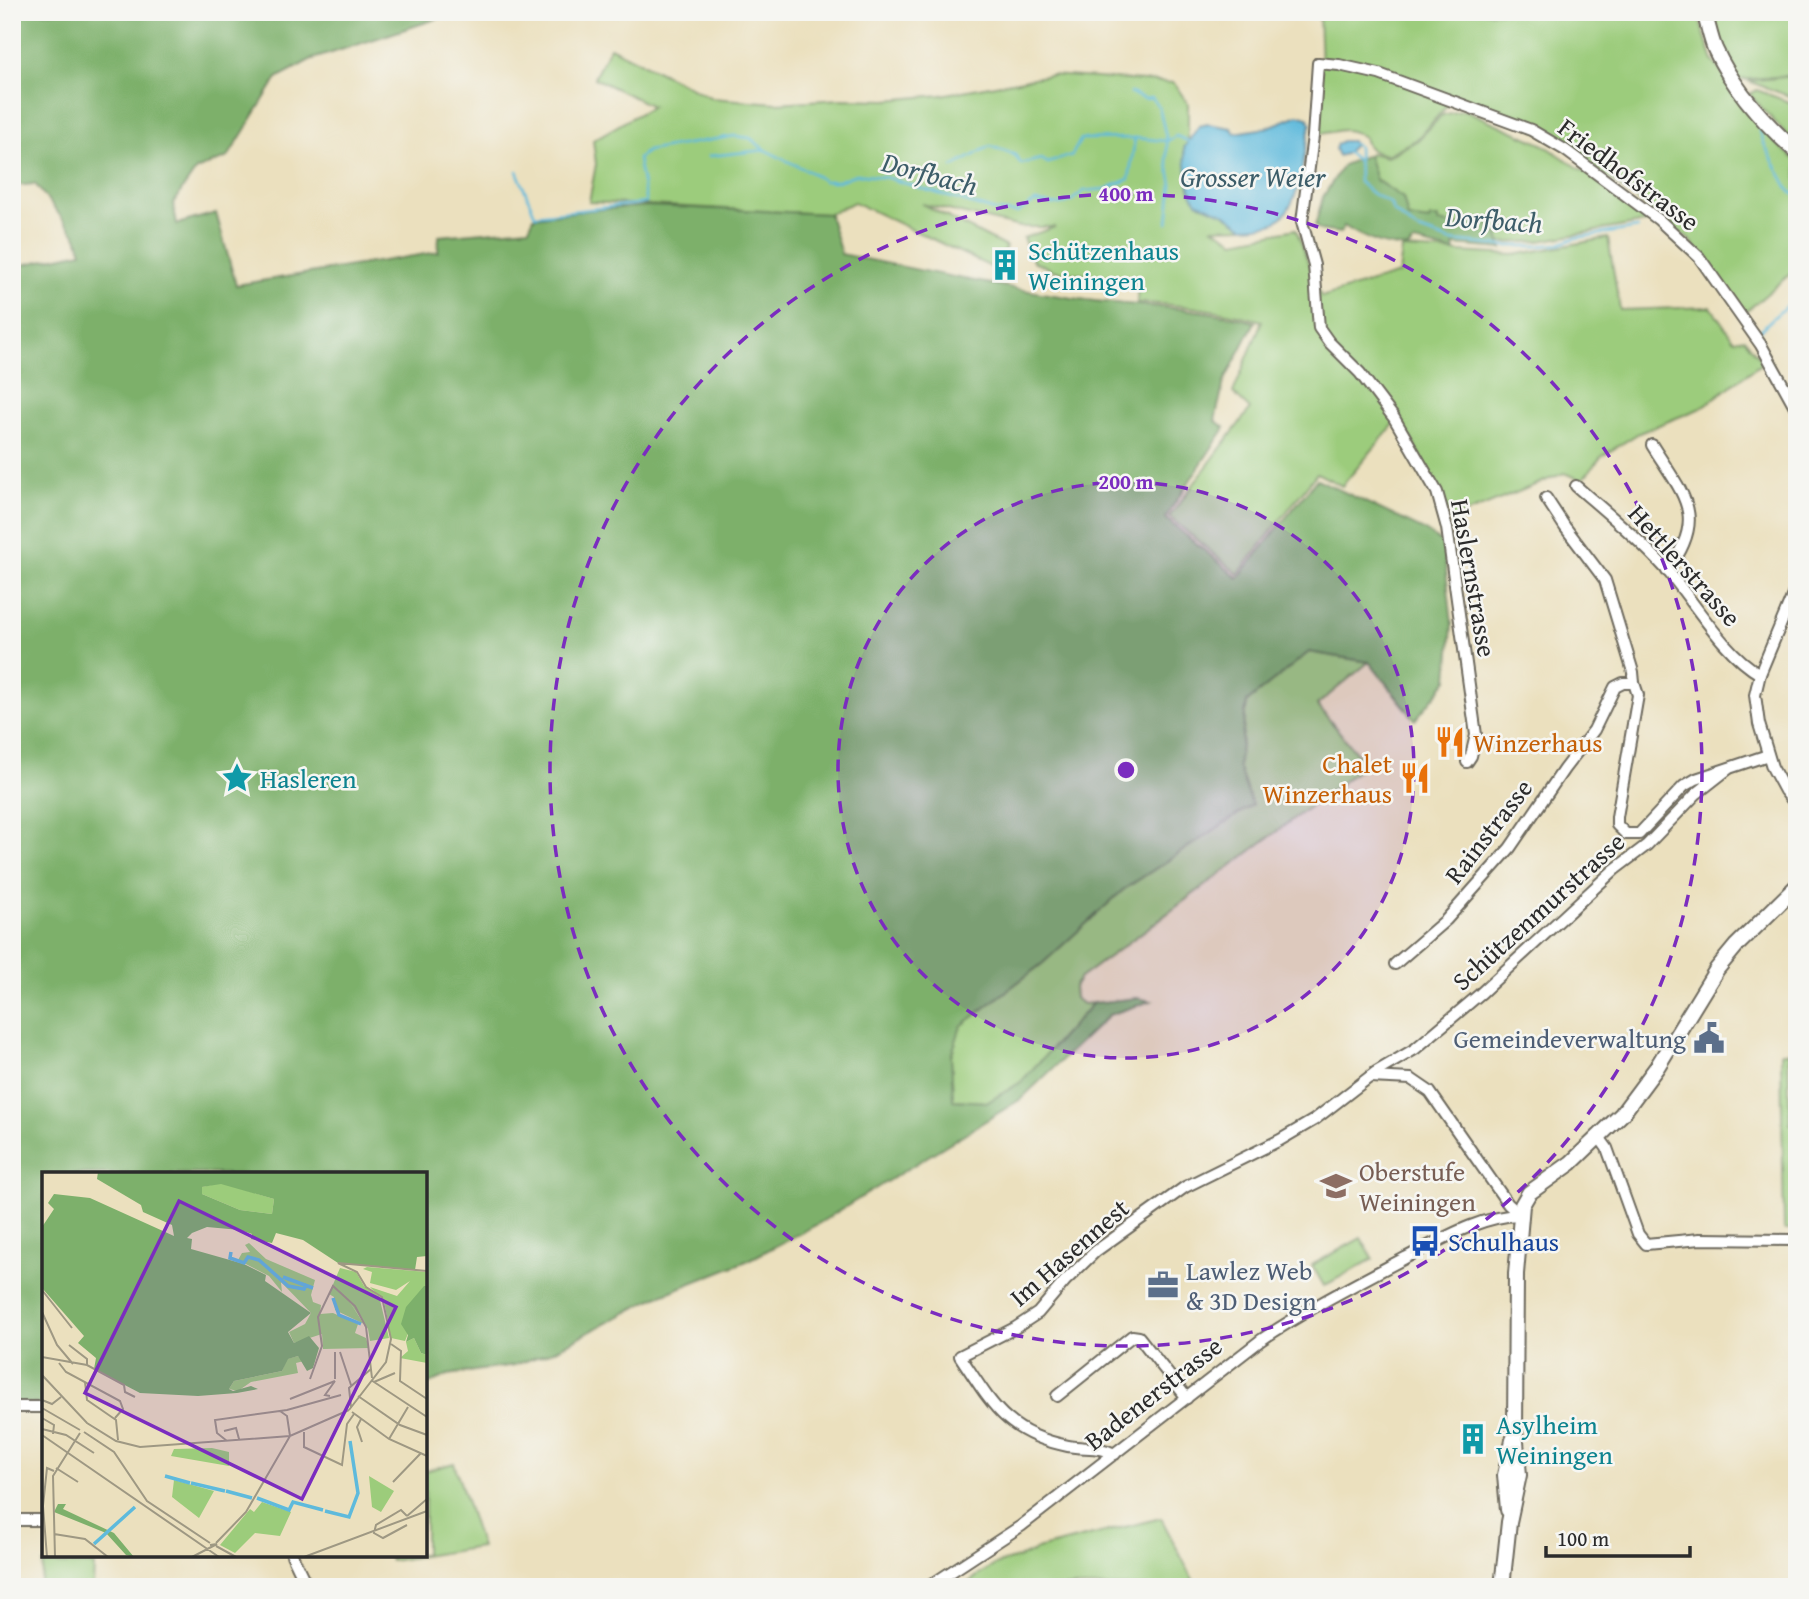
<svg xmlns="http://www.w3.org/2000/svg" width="1809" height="1599" font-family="'Gentium Book Plus',serif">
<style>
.green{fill:#9ccc7b;stroke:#647c53;stroke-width:2}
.forest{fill:#7db06b;stroke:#546e4b;stroke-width:2}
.water{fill:#5ebadc;stroke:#447284;stroke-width:2}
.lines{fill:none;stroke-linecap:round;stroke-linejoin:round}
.stream{stroke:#5ebadc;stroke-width:2.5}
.minor-casing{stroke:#6e6a5e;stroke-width:14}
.tertiary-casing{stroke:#6e6a5e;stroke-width:18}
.minor{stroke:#fff;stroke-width:10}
.tertiary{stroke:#fff;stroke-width:14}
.ring{fill:none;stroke:#7b2cbf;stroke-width:3.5;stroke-dasharray:12 9}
.labels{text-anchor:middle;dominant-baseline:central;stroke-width:5;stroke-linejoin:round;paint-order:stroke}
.street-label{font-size:26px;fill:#2b2b2b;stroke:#f6f6f2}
.culture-label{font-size:26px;fill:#0d838f;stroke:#f6f6f2;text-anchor:start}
.food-label{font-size:26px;fill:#c56008;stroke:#f6f6f2;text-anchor:start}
.service-label{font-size:26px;fill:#4e5e75;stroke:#f6f6f2;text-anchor:end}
.education-label{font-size:26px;fill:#785e54;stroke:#f6f6f2;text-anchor:start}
.transit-label{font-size:26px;fill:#164399;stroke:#f6f6f2;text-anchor:start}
.water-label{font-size:28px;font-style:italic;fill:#3d5d69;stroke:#f6f6f2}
.inset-river{fill:none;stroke:#5ebadc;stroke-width:3.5}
.inset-road{fill:none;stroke:#9e9883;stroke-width:2}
.view{fill:#7b2cbf;fill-opacity:0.15;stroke:#7b2cbf;stroke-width:3.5}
.inset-edge{fill:none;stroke:#2b2b2b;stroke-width:3.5}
.centre{fill:#7b2cbf;stroke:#f6f6f2;stroke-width:3.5}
.ring-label{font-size:21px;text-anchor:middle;font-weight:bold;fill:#7b2cbf;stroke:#f6f6f2;stroke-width:5;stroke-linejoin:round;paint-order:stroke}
</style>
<rect width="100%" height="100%" fill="#f6f6f2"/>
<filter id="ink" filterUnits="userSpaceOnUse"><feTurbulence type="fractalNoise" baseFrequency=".0143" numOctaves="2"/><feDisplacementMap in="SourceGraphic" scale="14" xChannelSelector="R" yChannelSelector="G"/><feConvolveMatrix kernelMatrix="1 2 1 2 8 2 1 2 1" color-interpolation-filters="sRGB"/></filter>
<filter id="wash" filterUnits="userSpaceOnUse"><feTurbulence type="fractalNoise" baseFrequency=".00686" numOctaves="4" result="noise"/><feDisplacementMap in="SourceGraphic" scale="28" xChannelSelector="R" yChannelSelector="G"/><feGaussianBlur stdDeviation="1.57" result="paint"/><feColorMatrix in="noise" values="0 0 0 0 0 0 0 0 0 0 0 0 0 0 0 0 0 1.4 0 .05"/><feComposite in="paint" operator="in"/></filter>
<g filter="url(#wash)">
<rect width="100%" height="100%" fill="#ebe0be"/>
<g class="green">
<path d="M1319,12H1697L1713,61L1775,142L1797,161V268L1742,315L1691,241L1567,147L1498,110L1455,97L1417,139L1387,155C1374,152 1367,151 1364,137C1343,124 1338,133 1317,134L1321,69Z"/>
<path d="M1708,12H1797V75L1739,80L1722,54Z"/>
<path d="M610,47L712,98L776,103L841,99L887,100L941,95L1050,75L1174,83L1188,104V141L1184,149L1192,195L1200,204L1223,213L1244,227L1213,228L1235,241L1296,229L1321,297L1399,274L1402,249L1514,255L1608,238L1620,310L1711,307L1734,340L1744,338L1763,362L1701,408L1639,433L1601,457L1582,480L1564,473L1453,519L1400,417L1342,486L1317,473L1238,574L1169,517L1250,409L1233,393L1262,321C1220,310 1181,304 1137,303L1138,281L1055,271L1033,261L1023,238L1055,227H1020L922,204L1006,247L995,269L854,202L829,214L589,202L596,164L593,140L652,106L594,78Z"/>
<path d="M1794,76L1797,78V99L1748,81Z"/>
<path d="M1757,90L1797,105V146L1749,94Z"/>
<path d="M1465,110L1544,145L1592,177L1647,222L1539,241L1500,243L1496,229L1490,230L1488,220L1459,226L1438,222V219L1429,221L1408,218L1403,198L1376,180L1368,155L1370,153L1387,157L1418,140L1442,115Z"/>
<path d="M1309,652L1369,662L1317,705L1366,764C1271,836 1176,908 1080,978L1074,987L1075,998L1083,1004L1093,1003L1021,1082L988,1102L953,1100L951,1056L961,1026L1043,963L1123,890L1252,805L1238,767L1247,702Z"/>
<path d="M1781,1052H1788L1790,1124H1797V1221H1792V1230H1784Z"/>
<path d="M1361,1238L1373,1259L1324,1286L1312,1265Z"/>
<path d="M454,1463L481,1547L391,1561L389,1555H425V1471Z"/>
<path d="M1161,1518L1197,1587H963C974,1578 987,1568 1001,1563C1015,1558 1025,1558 1037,1549Z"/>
<path d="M43,1564L94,1565L93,1587H40Z"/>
</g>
<g class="forest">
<path d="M12,12H458L310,60L277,78L228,157L196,170L173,203L177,224L216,213L236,285L438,252L439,236L529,228L534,217L590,210L649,206L829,214L841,254C923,271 1004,288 1087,300C1144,307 1200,307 1255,322L1224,382L1215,420L1225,428L1165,518L1238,578L1317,479L1422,529L1443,543L1452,624L1448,680L1415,720L1369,662L1309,652L1247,702L1238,766L1252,805L1123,890L1043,963L961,1026L951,1056L953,1100L988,1102L1021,1082L1093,1003L1137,998L1151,1001L1109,1015L1021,1099L818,1224L749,1260L654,1298L553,1351L515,1365L448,1375L425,1386V1174H44V1404L12,1403V267L82,252L77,237L35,184L12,186Z"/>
<path d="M1368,155L1376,180L1403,198L1408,218L1429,221L1430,218H1438V222L1459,226L1488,220L1490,230L1496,229L1502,249L1454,245L1455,252L1414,242L1408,248C1384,247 1364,239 1344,226L1340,233L1320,230L1315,226L1323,197L1343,165Z"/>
</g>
<g class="water">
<path d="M1298,115L1308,118L1311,124C1302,153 1303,205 1276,222C1268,227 1253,226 1244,227L1223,213L1197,202L1192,195L1187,174L1184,148L1199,126L1208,124L1231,128L1235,133L1266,128Z"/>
<path d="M1342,141H1352L1354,145L1345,154L1338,156L1335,149L1337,144Z"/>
</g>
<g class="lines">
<g class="stream">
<path d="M1130,93L1145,99L1152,98L1159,107L1167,141V159L1172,184L1168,223"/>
<path d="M1757,122L1765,146L1790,192L1797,195"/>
<path d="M1354,144L1358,146L1359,182L1373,194L1390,203L1393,211L1416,229L1450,241L1504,246H1537L1560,244L1575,238L1638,228"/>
<path d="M1347,152L1358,161"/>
<path d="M709,156L765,150"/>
<path d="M953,167L990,146L1015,155L1021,164L1041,159L1048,163L1072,155L1081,139L1135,138L1167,141L1176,136L1188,141"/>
<path d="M517,171L535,215L646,203L638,159L647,151L734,136L750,138L765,150L812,173L824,181H838L856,174L888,178L995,211L1017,213L1035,202L1060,205L1071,201L1084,191L1106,189L1129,179L1135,138"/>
<path d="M1758,332L1797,296"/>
</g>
</g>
</g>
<g filter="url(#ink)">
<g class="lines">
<defs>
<g id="minor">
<path d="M1652,445C1683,495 1709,516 1667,571"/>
<path d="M1576,486C1607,513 1639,539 1667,570C1694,602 1725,655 1760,674"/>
<path d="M1546,498L1565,527L1605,580L1633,672L1634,683"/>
<path d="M1797,585L1760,674L1755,695L1759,724L1772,767L1785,791L1797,806"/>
<path d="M1467,762L1471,756L1476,735L1447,528L1437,492L1394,418L1360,373L1329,342L1319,328L1314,265L1302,222L1313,136L1318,63L1339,65L1379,74L1531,130L1565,150L1659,220L1699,257L1761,345L1797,410"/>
<path d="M1395,964L1446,920L1510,848L1564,769L1594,730L1615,687L1623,683H1634L1638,695L1617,817V825L1626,834H1639L1684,786L1696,779L1768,755"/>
<path d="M1370,1077L1411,1079L1430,1092L1508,1204L1520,1215"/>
<path d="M1599,1137L1607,1148L1638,1234L1646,1244L1700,1239L1797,1240"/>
<path d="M1057,1396L1132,1336L1139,1337L1187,1398"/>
<path d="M12,1407H44"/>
<path d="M1115,1454C1101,1446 1084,1449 1068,1446C1006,1434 992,1404 960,1356L1015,1328L1038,1313L1065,1281L1096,1251L1185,1187L1280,1140L1314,1120L1376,1072L1415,1049L1480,994L1614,870L1647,845L1696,794L1728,769"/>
<path d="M12,1520H44"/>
<path d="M292,1555L304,1580V1587"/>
<path d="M928,1587L1021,1526L1261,1340C1307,1309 1356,1284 1405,1258C1441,1240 1479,1216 1520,1215"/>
</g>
<g id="tertiary">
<path d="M1704,12C1708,24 1710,37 1715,49C1733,88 1765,124 1797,152"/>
<path d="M1508,1510L1505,1475L1513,1440"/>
<path d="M1502,1587L1509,1522L1519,1475L1515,1431L1516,1274L1522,1205L1529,1193L1571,1163L1622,1114L1657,1067L1717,969L1736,946L1797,886"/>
</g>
</defs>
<use href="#minor" class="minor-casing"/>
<use href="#tertiary" class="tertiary-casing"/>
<use href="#minor" class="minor"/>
<use href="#tertiary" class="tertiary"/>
</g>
</g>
<circle cx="1126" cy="770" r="288" fill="#7b2cbf" fill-opacity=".12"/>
<g class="ring">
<circle cx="1126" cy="770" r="288"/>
<circle cx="1126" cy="770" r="576"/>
</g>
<defs>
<symbol id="building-bare" viewBox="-9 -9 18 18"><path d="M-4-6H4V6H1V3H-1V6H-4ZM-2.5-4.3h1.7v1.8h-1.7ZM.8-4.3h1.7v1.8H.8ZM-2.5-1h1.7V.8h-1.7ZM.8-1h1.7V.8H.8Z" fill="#0f9aa8" stroke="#f6f6f2" stroke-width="2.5" paint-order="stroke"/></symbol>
<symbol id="restaurant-bare" viewBox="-9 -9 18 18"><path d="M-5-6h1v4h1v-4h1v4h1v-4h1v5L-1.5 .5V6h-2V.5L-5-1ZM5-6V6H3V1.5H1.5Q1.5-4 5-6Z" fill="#e8710a" stroke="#f6f6f2" stroke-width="2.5" paint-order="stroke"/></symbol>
<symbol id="sight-bare" viewBox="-9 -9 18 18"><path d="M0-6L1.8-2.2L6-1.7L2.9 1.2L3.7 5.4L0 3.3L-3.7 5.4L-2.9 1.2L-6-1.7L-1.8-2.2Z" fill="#0f9aa8" stroke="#f6f6f2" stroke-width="2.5" paint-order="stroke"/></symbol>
<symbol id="civic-bare" viewBox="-9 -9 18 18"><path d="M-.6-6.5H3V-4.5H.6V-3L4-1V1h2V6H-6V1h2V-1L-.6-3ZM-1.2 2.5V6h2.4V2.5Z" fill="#5c6f8a" stroke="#f6f6f2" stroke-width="2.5" paint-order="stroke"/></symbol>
<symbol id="school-bare" viewBox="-9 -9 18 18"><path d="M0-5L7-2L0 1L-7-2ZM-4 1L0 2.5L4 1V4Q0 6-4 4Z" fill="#8d6e63" stroke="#f6f6f2" stroke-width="2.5" paint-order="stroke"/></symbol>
<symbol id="bus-bare" viewBox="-9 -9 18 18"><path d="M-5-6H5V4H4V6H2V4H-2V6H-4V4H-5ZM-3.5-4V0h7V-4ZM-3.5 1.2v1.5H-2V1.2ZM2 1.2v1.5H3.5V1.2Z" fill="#1a4fb4" stroke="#f6f6f2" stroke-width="2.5" paint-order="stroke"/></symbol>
<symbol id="office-bare" viewBox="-9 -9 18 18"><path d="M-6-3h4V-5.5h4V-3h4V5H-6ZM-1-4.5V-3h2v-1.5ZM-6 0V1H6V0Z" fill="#5c6f8a" stroke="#f6f6f2" stroke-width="2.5" paint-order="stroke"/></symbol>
</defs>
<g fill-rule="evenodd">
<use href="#building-bare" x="983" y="243" width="44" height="44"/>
<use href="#restaurant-bare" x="1428" y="720" width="44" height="44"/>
<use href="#sight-bare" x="215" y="756" width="44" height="44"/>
<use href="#restaurant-bare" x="1393" y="756" width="44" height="44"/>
<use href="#civic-bare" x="1687" y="1016" width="44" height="44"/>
<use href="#school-bare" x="1314" y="1164" width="44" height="44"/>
<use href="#bus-bare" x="1403" y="1219" width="44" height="44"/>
<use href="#office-bare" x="1141" y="1263" width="44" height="44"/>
<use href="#building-bare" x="1451" y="1417" width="44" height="44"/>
</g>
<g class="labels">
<g class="street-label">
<text transform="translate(1629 174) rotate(37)">Friedhofstrasse</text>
<text transform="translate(1685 565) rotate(48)">Hettlerstrasse</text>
<text transform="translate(1474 578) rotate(80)">Haslernstrasse</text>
<text transform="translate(1488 831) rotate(-52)">Rainstrasse</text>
<text transform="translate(1538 911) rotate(-42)">Schützenmurstrasse</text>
<text transform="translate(1069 1252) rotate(-41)">Im Hasennest</text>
<text transform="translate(1153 1393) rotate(-38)">Badenerstrasse</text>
</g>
<g class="culture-label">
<text x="1028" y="250">Schützenhaus<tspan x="1028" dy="30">Weiningen</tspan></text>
<text x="260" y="778">Hasleren</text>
<text x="1496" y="1424">Asylheim<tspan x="1496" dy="30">Weiningen</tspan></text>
</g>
<g class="food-label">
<text x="1473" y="742">Winzerhaus</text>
<text x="1392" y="763" text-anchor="end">Chalet<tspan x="1392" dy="30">Winzerhaus</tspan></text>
</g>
<g class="service-label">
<text x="1686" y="1038">Gemeindeverwaltung</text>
<text x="1186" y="1270" text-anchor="start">Lawlez Web<tspan x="1186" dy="30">&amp; 3D Design</tspan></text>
</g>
<g class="education-label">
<text x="1359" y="1171">Oberstufe<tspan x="1359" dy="30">Weiningen</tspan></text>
</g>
<g class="transit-label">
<text x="1448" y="1241">Schulhaus</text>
</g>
<g class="water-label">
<text transform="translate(930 173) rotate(15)">Dorfbach</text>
<text x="1253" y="176">Grosser Weier</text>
<text transform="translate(1494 219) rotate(4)">Dorfbach</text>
</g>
</g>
<g transform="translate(42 1172)">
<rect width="385" height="385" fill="#ebe0be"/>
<path d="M179,11L232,27L230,42L198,38L160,22V15ZM207,71L224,87L273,108L269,123L271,130L279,133L278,142L291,141L316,152L313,161L324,166L327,176L281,177L280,162L252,171L247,160L263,152L269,141L239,110L240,120L227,104L196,88L200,81L208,80L203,73ZM325,95L385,100V114L363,169L349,166L342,129L328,115L355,124L368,109L354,118L328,111L330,100L321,97ZM298,96L314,100L322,114L337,124L347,166L328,169L326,157L307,129L322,152L293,138L292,125L287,122ZM372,166L379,181L385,183V191L358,186L366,179L364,170ZM256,184L262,189L254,191L256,201L209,210L196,219L187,217L192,209L240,199L245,187ZM170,276L187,280V294L129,284L132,277ZM327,304L352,319L339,340L330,335ZM132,308L172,319L157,346L130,325ZM220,330L249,340L238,364L213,361L193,381L178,373L208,337L212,340Z" fill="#9ccc7b"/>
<path d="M56,0H385V84L375,85L373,98L296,91L261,68L234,61L230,71L209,67L210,62L198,58L165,55L150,61L145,66L150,67L149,77L202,92L224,103L223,109L269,141L246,160L252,171L267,164L277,176L271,196L265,199L256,184L246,187L240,199L192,209L187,217L191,219L209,214L216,217L195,221L156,224L98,221L52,197L54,186L36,171L42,164L0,116V55L12,37L6,31L12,22L48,26L132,64L130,53L101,40L99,33L55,7ZM179,12L232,27L230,42L198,38L160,22V15ZM382,114H385V183L379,181L372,166L364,170L366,163L359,152L364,135ZM16,332H24L21,337L72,361L92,385L84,383L64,361L12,340Z" fill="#7db06b" fill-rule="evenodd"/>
<path class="inset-river" d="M189,80L188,86L202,91L206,85L217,88L246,114L262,117L265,112M241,105L271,116M291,126L297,143L319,152M123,304L148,311M149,311L183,319M184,319L210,326M215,326L247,338L251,330L281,338M283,339L307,345L316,321L308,269M52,372L93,335"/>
<path class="inset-road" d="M0,118L30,156M0,140L15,173L31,192M349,172L359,179L358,209L385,227M27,173L45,187V193M298,180L309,213M0,185L45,193L82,213L83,220L93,225M17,191L24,200L78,229L81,237L73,246M0,203L45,251L74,269L98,275L248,264L307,238M268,207L280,174L276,145L291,114L313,134L324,155L330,206M293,207V180M329,208L385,245M43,210L45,228L74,248L76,268M332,210L353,201M288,224L283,223L293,209M316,224L358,253L385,263M248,227L293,209M0,228L10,232L19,225M309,235L307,216L329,197M0,236L38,258M307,238L344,190L349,167L340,125L324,115L315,100L296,91L385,99M238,239L245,244L248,264M310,240L347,267L385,284M0,246L12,253L11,262M319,247L315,255L320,270M0,257L24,263L52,281M182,259L194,256L197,267M42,260L72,280L105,329L168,371M262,260V275L300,293L305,252L312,242M0,263L177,385M347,267L366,235M185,269L175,261L173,248L245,238L299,223M14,296L36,310M351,310L379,281M365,344L385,327M365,344L359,338L334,353L332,361L341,366L365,353M12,362L43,367L66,385M174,371L204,340L248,264M174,374L194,385M5,385L1,334L5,296L12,299M13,385L11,304L38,261M150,385L175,372L168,373M262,385L385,339"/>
<path class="view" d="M137,29L354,135L260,327L43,221Z"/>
<rect width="385" height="385" class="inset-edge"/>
</g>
<circle cx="1126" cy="770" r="10" class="centre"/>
<g class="ring-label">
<text x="1126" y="201">400 m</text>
<text x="1126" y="489">200 m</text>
</g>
<rect width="1809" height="1599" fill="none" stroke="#f6f6f2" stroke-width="42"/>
<path d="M1546 1546v10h144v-10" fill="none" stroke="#2b2b2b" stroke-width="3.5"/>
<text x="1557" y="1546" font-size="21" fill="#2b2b2b" stroke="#f6f6f2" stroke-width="5" paint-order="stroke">100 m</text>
</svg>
